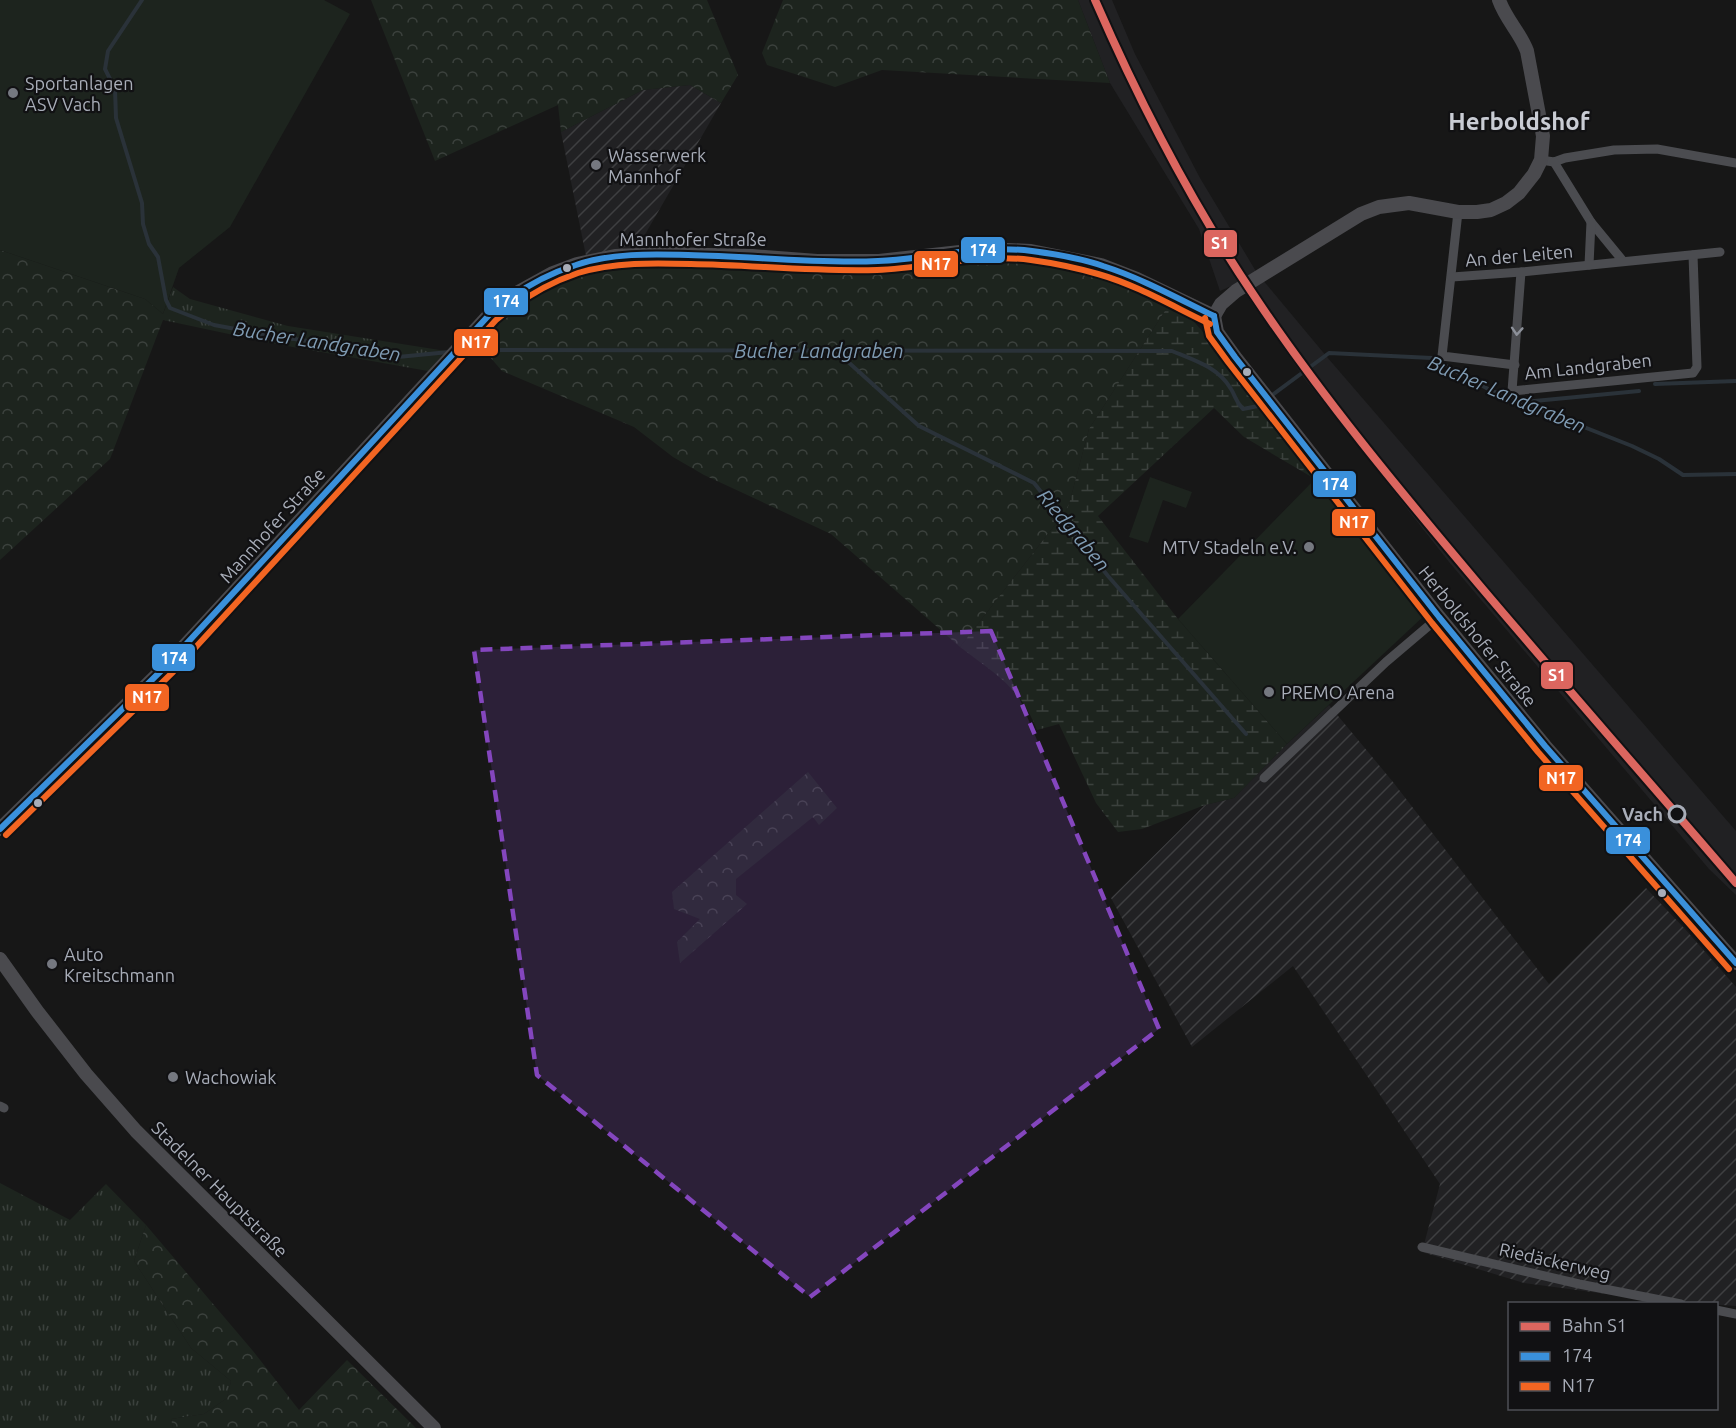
<svg xmlns="http://www.w3.org/2000/svg" width="1736" height="1428" font-family="Ubuntu,sans-serif">
<style>
.built{fill:#212123}
.industrial{fill:url(#industrial-furrows)}
.grass{fill:url(#grass-tufts)}
.forest{fill:url(#forest-crowns)}
.wetland{fill:url(#wetland-marsh)}
.pitch{fill:#1d241e}
.lines{fill:none;stroke-linecap:round;stroke-linejoin:round}
.stream{stroke:#2a3239;stroke-width:4}
.street{stroke:#4b4c50;stroke-width:9}
.secondary{stroke:#4a4a4e;stroke-width:14}
.bus-1-casing{stroke:#111113;stroke-width:10}
.bus-2-casing{stroke:#111113;stroke-width:10}
.bus-1{stroke:#3a90db;stroke-width:6}
.bus-2{stroke:#f26522;stroke-width:6}
.rail-1-casing{stroke:#111113;stroke-width:12}
.rail-1{stroke:#dc665f;stroke-width:8}
.oneway{stroke:#8c9099}
.marked{fill:#8446be;fill-opacity:0.2;stroke:#8446be;stroke-width:4.5;stroke-dasharray:12 8;stroke-linejoin:round}
.poi-dot{fill:#757880;stroke:#111113;stroke-width:2}
.bus-dot{fill:#a8adb8;stroke:#111113;stroke-width:2}
.stop-dot{fill:#111113;stroke:#a8adb8;stroke-width:3}
.labels{text-anchor:middle;dominant-baseline:central;stroke-width:4.5;stroke-linejoin:round;paint-order:stroke}
.poi-label{font-size:18px;fill:#a8adb8;stroke:#111113;text-anchor:start}
.street-label{font-size:18px;fill:#a8adb8;stroke:#111113}
.stop-label{font-size:18px;font-weight:bold;fill:#a8adb8;stroke:#111113;text-anchor:end}
.water-label{font-size:20px;font-style:italic;fill:#7f9bb3;stroke:#111113}
.district-label{font-size:24px;font-weight:bold;fill:#c9ccd4;stroke:#111113}
.line-badge{stroke:#111113;stroke-width:2}
.badge-label{font-size:16px;text-anchor:middle;font-weight:bold;fill:#fff}
</style>
<defs>
<pattern id="industrial-furrows" width="10" height="10" patternUnits="userSpaceOnUse" patternTransform="scale(1.5)"><rect width="10" height="10" fill="#212123"/><path d="M-1 1l2-2M0 10L10 0M9 11l2-2" fill="none" stroke="#3e3f41"/></pattern>
<pattern id="grass-tufts" width="24" height="20" patternUnits="userSpaceOnUse" patternTransform="scale(1.5)"><rect width="24" height="20" fill="#1d241e"/><path d="M3 7l-1-3M5 7V3M7 7l1-3M15 17l-1-3M17 17v-4M19 17l1-3" fill="none" stroke="#3b413d"/></pattern>
<pattern id="forest-crowns" width="20" height="18" patternUnits="userSpaceOnUse" patternTransform="scale(1.5)"><rect width="20" height="18" fill="#1d241e"/><path d="M2 6a3 3 0 1 1 6 0M12 15a3 3 0 1 1 6 0" fill="none" stroke="#3b413d"/></pattern>
<pattern id="wetland-marsh" width="20" height="14" patternUnits="userSpaceOnUse" patternTransform="scale(1.5)"><rect width="20" height="14" fill="#1d241e"/><path d="M1 5h8M5 5V1M11 12h8M15 12V8" fill="none" stroke="#3b413d"/></pattern>
</defs>
<rect width="100%" height="100%" fill="#171717"/>
<path class="built" d="M1078,0H1112L1135,54L1200,178L1257,273L1327,357L1736,831V895L1709,869L1449,562L1304,378L1238,283L1220,291L1199,229L1110,83Z"/>
<g class="industrial">
<path d="M690,85L721,103L636,250L586,256L561,132L643,90Z"/>
<path d="M1329,705L1393,782L1549,984L1646,888L1684,928L1736,987V1306L1652,1300L1524,1283L1422,1252L1440,1184L1293,966L1192,1047L1111,898L1205,805L1234,798L1287,744Z"/>
</g>
<g class="grass">
<path d="M173,287L190,299L288,326L446,351L428,371L276,344L163,320V314Z"/>
<path d="M0,1183L70,1220L106,1184L146,1225L134,1261L191,1348L231,1381L227,1398L204,1414L171,1419L173,1428H0Z"/>
</g>
<g class="forest">
<path d="M371,0H707L738,75L721,103L690,85L643,90L561,132L558,105L435,161Z"/>
<path d="M783,0H1078L1110,83L882,70L835,87L767,65L762,53Z"/>
<path d="M974,249L1103,264L1170,303L1089,429L1068,508L960,647L831,534L704,475L673,457L634,427L502,371L478,343L497,317L531,290L586,256L609,250L854,260Z"/>
<path d="M0,250L145,299L163,314V320L110,459L0,560Z"/>
<path d="M808,772L837,808L819,825L813,817L736,879V895L747,904L680,963L677,942L700,919L674,909L672,892Z"/>
<path d="M146,1225L253,1351L299,1410L347,1360L416,1428H173L171,1419L204,1414L227,1398L231,1381L191,1348L134,1261Z"/>
</g>
<path class="wetland" d="M1170,303L1189,316L1216,347L1315,479L1244,437L1214,408L1098,516L1178,619L1287,744L1234,798L1205,805L1142,829L1118,832L1096,803L1059,724L1037,730C1020,687 995,674 960,647L1068,508L1089,429Z"/>
<g class="pitch">
<path d="M0,0H324L350,14L230,227L179,268L163,314L145,299L0,250Z"/>
<path d="M1150,477L1192,492L1186,508L1163,500L1148,543L1129,537Z"/>
<path d="M1315,479L1425,615L1287,744L1178,619Z"/>
</g>
<g class="lines">
<g class="stream">
<path d="M142,0L108,51L105,69L115,89L116,118L142,203L143,224L149,244L158,257L166,300L170,308L214,325L273,336L358,348L398,357L449,352"/>
<path d="M462,350L1172,351C1194,360 1218,367 1231,389C1236,397 1235,401 1243,409L1258,406L1265,401"/>
<path d="M836,351L919,426L1034,483L1108,576L1246,734"/>
<path d="M1655,384L1736,381"/>
<path d="M1271,396L1329,353L1432,358L1490,390L1632,446L1659,459L1683,475L1736,474"/>
<path d="M1524,402L1639,391"/>
</g>
<g class="street">
<path d="M1541,160L1554,162L1565,158L1614,150L1657,149L1736,163"/>
<path d="M1554,162L1591,222L1623,261"/>
<path d="M1458,212L1442,356L1515,365"/>
<path d="M1589,265L1591,222"/>
<path d="M1521,272L1512,391L1693,373L1697,367L1693,255"/>
<path d="M1452,277L1521,272L1720,252"/>
<path d="M1264,778L1386,662L1439,617"/>
<path d="M0,1106L4,1108"/>
<path d="M1422,1247L1579,1284L1681,1304"/>
<path d="M1716,1310L1736,1314"/>
</g>
<g class="secondary">
<path d="M1214,316L1217,332L1235,357L1439,617L1545,746L1736,963"/>
<path d="M1214,316L1221,304L1236,291L1361,214L1379,207L1409,203L1458,212H1477L1491,210L1506,203L1519,193L1534,174L1541,160L1543,136L1527,51C1520,32 1506,20 1499,0"/>
<path d="M0,829L166,666L490,314L511,296L553,273L577,264L615,256L665,254L752,256L817,261H879L987,249L1031,251L1101,265L1137,279L1214,316"/>
<path d="M0,959L37,1011L86,1074L136,1131L434,1428"/>
</g>
<defs>
<g id="bus-1">
<path d="M1214,316L1217,332L1235,357L1439,617L1545,746L1736,963"/>
<path d="M0,829L166,666L490,314C515,292 544,275 576,265C611,253 651,254 688,255C751,256 815,264 878,261C929,259 980,244 1032,251C1054,254 1081,258 1103,266C1141,278 1177,298 1214,316"/>
</g>
<g id="bus-2">
<path d="M1205,318L1209,336L1228,362L1432,623L1538,752L1729,969"/>
<path d="M6,835L173,672L496,320C520,300 548,283 578,273C614,262 654,263 691,264C753,265 815,272 877,270C929,268 980,253 1031,260C1053,263 1077,268 1098,274C1137,285 1174,307 1210,324"/>
</g>
</defs>
<use href="#bus-1" class="bus-1-casing"/>
<use href="#bus-2" class="bus-2-casing"/>
<use href="#bus-1" class="bus-1"/>
<use href="#bus-2" class="bus-2"/>
<defs>
<path id="rail-1" d="M1095,0C1139,101 1189,199 1251,291C1320,395 1400,491 1481,587C1565,686 1651,784 1736,883"/>
</defs>
<use href="#rail-1" class="rail-1-casing"/>
<use href="#rail-1" class="rail-1"/>
</g>
<defs><path id="oneway-chevron" d="M-2-3.5L2.5 0L-2 3.5" fill="none" stroke-width="1.6" stroke-linecap="round" stroke-linejoin="round" transform="scale(1.5)"/></defs>
<use class="oneway" href="#oneway-chevron" transform="translate(1517 331) rotate(94)"/>
<path class="marked" d="M991,631L1159,1029L810,1297L537,1075L474,650Z"/>
<g class="poi-dot">
<circle cx="13" cy="93" r="6"/>
<circle cx="596" cy="165" r="6"/>
<circle cx="1309" cy="547" r="6"/>
<circle cx="1269" cy="692" r="6"/>
<circle cx="52" cy="964" r="6"/>
<circle cx="173" cy="1077" r="6"/>
</g>
<g class="bus-dot">
<circle cx="567" cy="268" r="5"/>
<circle cx="1247" cy="372" r="5"/>
<circle cx="38" cy="803" r="5"/>
<circle cx="1662" cy="893" r="5"/>
</g>
<circle class="stop-dot" cx="1677" cy="814" r="8"/>
<g class="labels">
<g class="poi-label">
<text x="25" y="83">Sportanlagen<tspan x="25" dy="21">ASV Vach</tspan></text>
<text x="608" y="155">Wasserwerk<tspan x="608" dy="21">Mannhof</tspan></text>
<text x="1297" y="547" text-anchor="end">MTV Stadeln e.V.</text>
<text x="1281" y="692">PREMO Arena</text>
<text x="64" y="954">Auto<tspan x="64" dy="21">Kreitschmann</tspan></text>
<text x="185" y="1077">Wachowiak</text>
</g>
<g class="street-label">
<text x="693" y="239">Mannhofer Straße</text>
<text transform="translate(1519 255) rotate(-5)">An der Leiten</text>
<text transform="translate(1588 366) rotate(-6)">Am Landgraben</text>
<text transform="translate(272 525) rotate(-48)">Mannhofer Straße</text>
<text transform="translate(1478 636) rotate(51)">Herboldshofer Straße</text>
<text transform="translate(220 1189) rotate(45)">Stadelner Hauptstraße</text>
<text transform="translate(1555 1261) rotate(13)">Riedäckerweg</text>
</g>
<g class="stop-label">
<text x="1663" y="814">Vach</text>
</g>
<g class="water-label">
<text transform="translate(317 341) rotate(9)">Bucher Landgraben</text>
<text x="819" y="350">Bucher Landgraben</text>
<text transform="translate(1507 394) rotate(23)">Bucher Landgraben</text>
<text transform="translate(1074 530) rotate(50)">Riedgraben</text>
</g>
<g class="district-label">
<text x="1519" y="121">Herboldshof</text>
</g>
</g>
<g class="line-badge">
<rect x="1203" y="229" width="35" height="29" rx="6" fill="#dc665f"/>
<rect x="960" y="236" width="46" height="28" rx="6" fill="#3a90db"/>
<rect x="913" y="250" width="46" height="28" rx="6" fill="#f26522"/>
<rect x="483" y="287" width="46" height="29" rx="6" fill="#3a90db"/>
<rect x="453" y="328" width="46" height="29" rx="6" fill="#f26522"/>
<rect x="1312" y="470" width="45" height="28" rx="6" fill="#3a90db"/>
<rect x="1331" y="508" width="45" height="29" rx="6" fill="#f26522"/>
<rect x="151" y="643" width="45" height="29" rx="6" fill="#3a90db"/>
<rect x="1540" y="661" width="34" height="29" rx="6" fill="#dc665f"/>
<rect x="124" y="683" width="46" height="29" rx="6" fill="#f26522"/>
<rect x="1538" y="764" width="46" height="28" rx="6" fill="#f26522"/>
<rect x="1605" y="826" width="46" height="29" rx="6" fill="#3a90db"/>
</g>
<g class="badge-label">
<text x="1220" y="249">S1</text>
<text x="983" y="256">174</text>
<text x="936" y="270">N17</text>
<text x="506" y="307">174</text>
<text x="476" y="348">N17</text>
<text x="1335" y="490">174</text>
<text x="1354" y="528">N17</text>
<text x="174" y="664">174</text>
<text x="1557" y="681">S1</text>
<text x="147" y="703">N17</text>
<text x="1561" y="784">N17</text>
<text x="1628" y="846">174</text>
</g>
<rect x="1508" y="1302" width="210" height="108" fill="#111113" stroke="#4d4f55" stroke-width="1.5"/>
<rect x="1520" y="1322" width="30" height="9" fill="#dc665f" stroke="#4d4f55" stroke-width="1.5"/>
<text x="1562" y="1332" font-size="18" fill="#a8adb8">Bahn S1</text>
<rect x="1520" y="1352" width="30" height="9" fill="#3a90db" stroke="#4d4f55" stroke-width="1.5"/>
<text x="1562" y="1362" font-size="18" fill="#a8adb8">174</text>
<rect x="1520" y="1382" width="30" height="9" fill="#f26522" stroke="#4d4f55" stroke-width="1.5"/>
<text x="1562" y="1392" font-size="18" fill="#a8adb8">N17</text>
</svg>
